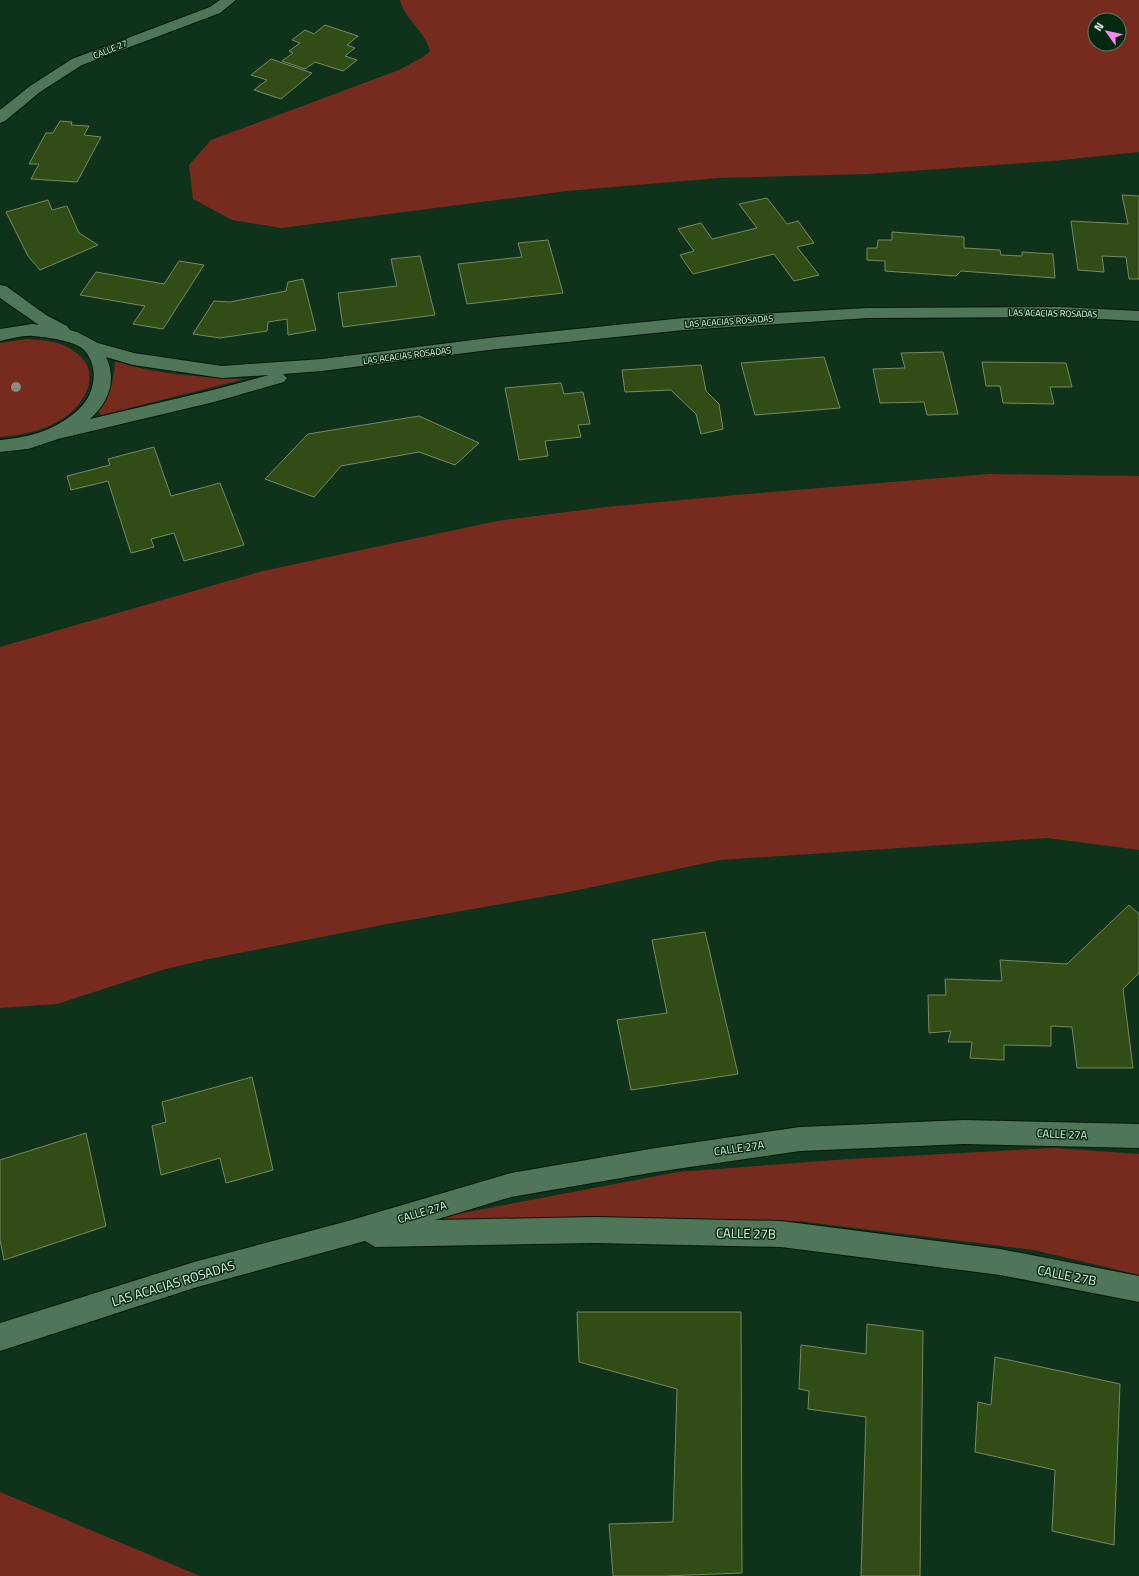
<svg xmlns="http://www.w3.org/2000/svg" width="1139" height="1576" font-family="'Titillium Web',sans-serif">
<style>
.green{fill:#772b1e;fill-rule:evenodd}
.building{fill:#324c16;stroke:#748a63}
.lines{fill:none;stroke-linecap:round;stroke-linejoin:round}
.street-casing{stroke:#001907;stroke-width:2}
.street{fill:#50765a;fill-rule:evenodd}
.tree{fill:#8c8d7e}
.labels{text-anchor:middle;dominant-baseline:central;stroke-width:3;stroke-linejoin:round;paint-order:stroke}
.far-street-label{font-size:9px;fill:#e6fbea;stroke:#032911}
.street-label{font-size:11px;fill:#e6fbea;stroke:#032911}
.near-street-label{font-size:13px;fill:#e6fbea;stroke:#032911}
</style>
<rect width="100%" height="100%" fill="#0e331a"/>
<g class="green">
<path d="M400,0H1139V152L1053,161L867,174L718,178L567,191L281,228L232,220L193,199L189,165L211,140L399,70L423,57L430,51C425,31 405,20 400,0ZM1095,20H1119V44H1095Z"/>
<path d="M26,339C38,340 53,340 65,346C110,367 86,410 51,425C34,433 18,435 0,437V343Z"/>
<path d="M115,361C157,375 201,377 245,379L101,415L97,411C110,397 114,380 115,361Z"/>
<path d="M989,474L1139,476V850L1047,838L720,860L564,893L387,924L204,960L162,970L57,1004L0,1008V647L263,571L497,521L606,507L736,495Z"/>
<path d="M1055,1148L1139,1154V1275L1034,1250L798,1221L588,1220L438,1225L436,1218L678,1172L849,1159Z"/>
<path d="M0,1492L200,1576H0Z"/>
</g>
<g class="building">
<path d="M325,25L358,36L347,45L355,48L345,56L357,60L343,71L315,62L305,69L282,61L293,53L289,51L300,43L292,40L305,30L314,34Z"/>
<path d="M271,59L312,73L281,99L254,90L267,80L251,75Z"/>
<path d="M60,121L72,122L71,125L89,126L84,135L101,137L77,182L31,179L39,164H29L46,133H53Z"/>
<path d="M1122,195L1139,196V279H1129L1126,257L1102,256L1104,272L1078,270L1071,221L1128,224Z"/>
<path d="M767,198L787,224L798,221L814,243L797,247L819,275L794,281L774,254L693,274L680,255L694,251L678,229L701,223L712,239L757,228L739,204Z"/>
<path d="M48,200L52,210L67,206L79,233L98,245L40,270L28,256L6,212Z"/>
<path d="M892,232L964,237V248L1000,250L1001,255L1022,256V252L1053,254L1055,278L961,271L956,276L885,271V261L867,260V248H877L878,240H892Z"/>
<path d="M548,240L563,293L467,304L458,264L522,257L518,243Z"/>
<path d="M420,256L435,315L343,327L338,293L397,286L391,259Z"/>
<path d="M179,261L204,265L163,329L133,324L145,306L80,295L96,272L164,284Z"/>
<path d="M303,279L316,330L288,335L287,319L268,322L267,331L220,338L193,334L214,301L230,302L286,291L288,282Z"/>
<path d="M943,352L958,414L927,415L924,402L880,403L873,369L905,368L901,353Z"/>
<path d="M824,357L840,408L755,415L741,363Z"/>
<path d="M982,362L1066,363L1072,387H1050L1054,404L1003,403L1000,386H986Z"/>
<path d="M701,365L706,391L719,404L723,429L701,434L696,414L671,390L625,392L622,370Z"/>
<path d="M561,383L564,394L583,392L590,424L578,425L581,437L545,441L548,456L519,460L505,388Z"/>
<path d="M419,416L479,443L455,465L419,452L341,466L314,497L265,479L308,434Z"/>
<path d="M154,447L171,496L220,483L244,545L184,561L174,533L151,539L154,547L131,553L108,481L71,490L67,476L110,465L108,459Z"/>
<path d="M1129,905L1139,914V973L1123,989L1133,1068H1077L1072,1027L1051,1026V1046L1004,1045V1060L970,1058L972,1042H948L951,1031L929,1033L928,995H946L945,979L1002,981L1000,960L1067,964Z"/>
<path d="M705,932L738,1074L631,1090L617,1020L667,1013L652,940Z"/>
<path d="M252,1077L273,1170L226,1183L220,1158L161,1175L152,1126L166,1122L162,1102Z"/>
<path d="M86,1133L106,1226L4,1260L0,1240V1160Z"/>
<path d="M577,1312H741L742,1573L663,1576H613L609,1524L673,1522L677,1389L579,1362Z"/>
<path d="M867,1324L923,1331L920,1576H861L866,1417L808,1409L809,1391L799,1389L801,1345L866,1354Z"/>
<path d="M995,1357L1120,1384L1114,1545L1052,1531L1055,1470L975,1452L978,1402L991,1405Z"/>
</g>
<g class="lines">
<defs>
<g id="street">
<path d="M220,0H236L220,13L82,65L40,92L5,121L0,123V110L30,86L72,59L210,7Z"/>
<path d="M0,285L6,286L46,315L67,326L70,330L77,332L98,343L134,353L222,366L322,359L497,337L684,318L868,308L1060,307L1139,311V321L1060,317L868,318L684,330L497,349L322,371L283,374L287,378L284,382L214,402L58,439L28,449L0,452V440C30,437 55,431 79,409C94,395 100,369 85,351C77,341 46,337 33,336C23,335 10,339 0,341V329L32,324L39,325L0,298ZM106,357L133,365L222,378L269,375L213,390L90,419C109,402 117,380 106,357Z"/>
<path d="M964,1120L1139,1124V1148L964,1144L800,1151L656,1172L511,1197L435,1220L595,1217L781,1221L1000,1249L1139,1276V1302L1000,1275L781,1247L595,1243L375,1247L365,1241L194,1288L0,1351V1323L194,1262L348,1221L511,1173L656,1148L800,1127Z"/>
</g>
</defs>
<use href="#street" class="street-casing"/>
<use href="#street" class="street"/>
</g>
<circle class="tree" cx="16" cy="387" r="5"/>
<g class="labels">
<g class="far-street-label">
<text transform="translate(110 49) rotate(-22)">CALLE 27</text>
<text transform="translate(1053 313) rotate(1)">LAS ACACIAS ROSADAS</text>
<text transform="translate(729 321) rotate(-4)">LAS ACACIAS ROSADAS</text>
<text transform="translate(407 355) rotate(-7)">LAS ACACIAS ROSADAS</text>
</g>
<g class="street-label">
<text transform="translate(1062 1134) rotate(2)">CALLE 27A</text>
<text transform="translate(739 1148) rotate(-8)">CALLE 27A</text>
<text transform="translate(422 1212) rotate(-17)">CALLE 27A</text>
</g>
<g class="near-street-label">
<text transform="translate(746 1233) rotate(1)">CALLE 27B</text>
<text transform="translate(1067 1275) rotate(11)">CALLE 27B</text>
<text transform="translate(173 1283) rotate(-17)">LAS ACACIAS ROSADAS</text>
</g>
</g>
<g transform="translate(1107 32) rotate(303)"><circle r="19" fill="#032911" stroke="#5e7d68"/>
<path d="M0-3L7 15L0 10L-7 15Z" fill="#f888eb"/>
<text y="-6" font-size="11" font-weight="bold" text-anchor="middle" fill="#e6fbea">N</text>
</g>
</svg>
